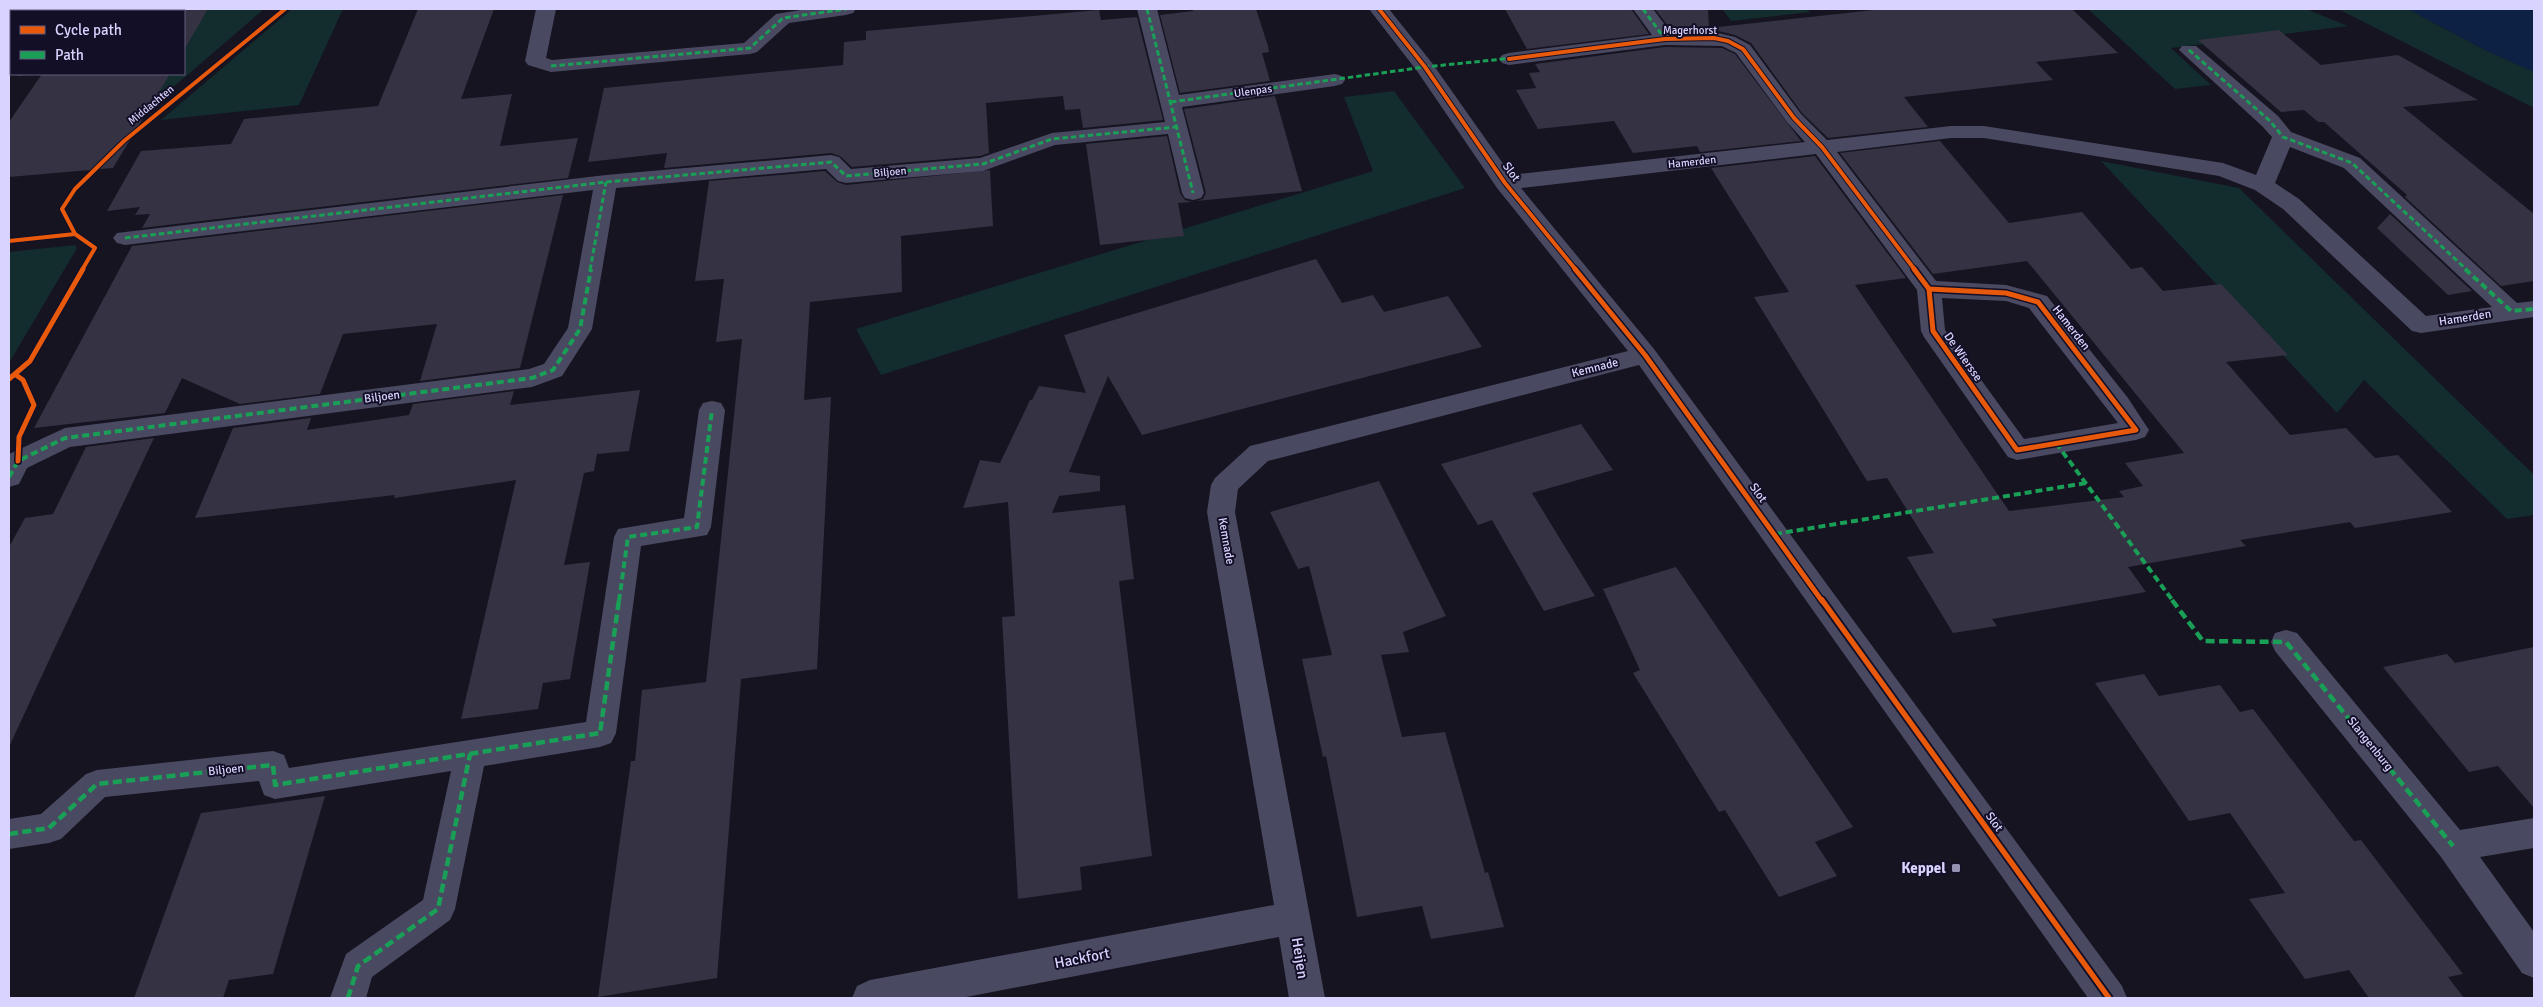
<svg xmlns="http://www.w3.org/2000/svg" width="2543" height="1007" font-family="Signika,sans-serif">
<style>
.green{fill:#132c2d}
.water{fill:#0d2144}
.building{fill:#343243}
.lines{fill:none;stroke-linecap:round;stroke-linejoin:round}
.minor{fill:#4a4962;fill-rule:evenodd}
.quiet-far2{stroke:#1a9f57;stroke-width:3;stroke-dasharray:5.5 3;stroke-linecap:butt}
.quiet-far1{stroke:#1a9f57;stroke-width:4;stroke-dasharray:7 4;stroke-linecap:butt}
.quiet{stroke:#1a9f57;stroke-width:4.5;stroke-dasharray:9 4.5;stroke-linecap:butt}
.cycleway-far2-casing{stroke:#130f26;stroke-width:6}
.cycleway-far1-casing{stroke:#130f26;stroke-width:8}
.cycleway-casing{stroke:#130f26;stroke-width:9}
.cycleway-far2{stroke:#e8590c;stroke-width:4}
.cycleway-far1{stroke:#e8590c;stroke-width:5}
.cycleway{stroke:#e8590c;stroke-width:5.5}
.poi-dot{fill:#9591b1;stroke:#130f26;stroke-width:2}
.labels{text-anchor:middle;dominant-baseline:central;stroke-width:4;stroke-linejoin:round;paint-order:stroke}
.far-street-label{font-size:11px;fill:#d9d4ff;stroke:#130f26}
.street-label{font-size:12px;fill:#d9d4ff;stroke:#130f26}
.near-poi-label{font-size:15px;font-weight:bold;fill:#d9d4ff;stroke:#130f26;text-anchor:end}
.near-street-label{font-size:15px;fill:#d9d4ff;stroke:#130f26}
</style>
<rect width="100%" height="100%" fill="#161421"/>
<g class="green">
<path d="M208,9H264L135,120L166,74H184V46Z"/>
<path d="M292,9H343L299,105L161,120Z"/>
<path d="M1722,9H1807L1810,12L1731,21Z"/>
<path d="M2088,9H2306L2348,26L2171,48L2211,85L2175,89Z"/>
<path d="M2338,9H2408L2485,50L2534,71V108Z"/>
<path d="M1394,91L1465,188L881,375L856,329L1373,171L1344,97Z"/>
<path d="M2101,161L2239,188L2534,475V515L2507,519L2364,380L2337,413Z"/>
<path d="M75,245L77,248L9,363V252Z"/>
</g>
<path class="water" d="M2408,9H2534V72L2485,50Z"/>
<g class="building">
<path d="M88,9H208L184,50V11H86Z"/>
<path d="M418,9H494L461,99L512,94L500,146L578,138L568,178L142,228L150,214L135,215L140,207L107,211L141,151L231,144L244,119L378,106Z"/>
<path d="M1193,9H1256L1268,46L1269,52L1262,53L1270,81L1180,93L1160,15L1193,11Z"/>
<path d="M1505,9H1631L1649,34L1527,49Z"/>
<path d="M1655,9H1708L1709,28L1883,9H2072L2118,53L2036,62L2053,80L1904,97L1928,127L1828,138L1802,113L1751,43L1735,35L1714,30L1672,31Z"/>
<path d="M1099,10L1101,20L1137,17L1163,120L1083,128L1080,109L1065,110L1063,96L986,103L989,153L980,156L852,167L840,156L831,153L664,168L667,153L588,162L604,88L843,65L844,42L866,40V31Z"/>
<path d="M2279,30L2321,65L2398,55L2478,100L2403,107L2534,214V281L2501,286L2405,197L2407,195L2324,122H2318L2304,110L2281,112L2198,40Z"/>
<path d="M1665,47L1722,48L1735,54L1801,141L1700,152L1697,146L1633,153L1614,121L1538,129L1516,90L1536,88L1529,73L1540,72L1535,64Z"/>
<path d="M19,74H170L113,168L9,177V122L42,74L17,76Z"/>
<path d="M1275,96L1302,191L1196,201L1203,199L1206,193L1184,109Z"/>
<path d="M1167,136L1180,193L1185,200L1192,202L1178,203L1184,236L1100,245L1086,144Z"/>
<path d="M1940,141L2009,223L2082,212L2131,269L2142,267L2163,291L2221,284L2288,355L2226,362L2290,435L2346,428L2375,458L2398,455L2452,512L2355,528L2350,522L2240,540L2246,546L2128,567L2146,592L1992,619L1997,626L1953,633L1907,557L1934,553L1887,478L1867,481L1754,297L1789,292L1711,168L1815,156L1906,278L1855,285L2009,511L2124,497L2119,491L2143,486L2125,463L2184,453L2027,261L1933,274L1840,153Z"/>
<path d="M990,170L993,226L901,236L902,292L810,302L804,400L831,397L817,669L741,679L717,978L598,997L631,761H635L642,690L706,682L742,339L716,342L724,279L695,281L709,181L825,171L837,182L846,185Z"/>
<path d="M563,195L520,368L420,381L437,324L343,334L320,394L240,404L182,378L165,413L34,428L132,246Z"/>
<path d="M2390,214L2472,291L2448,295L2377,228Z"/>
<path d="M1316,259L1342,303L1373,295L1384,312L1448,296L1482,347L1142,435L1108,376L1069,472L1100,476V491L1059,496L1052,513L1125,505L1134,579L1119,581L1152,856L1080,867L1082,890L1018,899L1002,617L1015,616L1008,502L963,508L980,460L1000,463L1030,400H1032L1039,386L1086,393L1064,335Z"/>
<path d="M640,390L629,451L597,454L594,471L584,473L564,565L590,562L570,679L543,683L538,709L461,719L516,480L394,498L395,495L195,518L233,428L311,418L307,430L409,415L413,404L514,391L510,405Z"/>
<path d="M1581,424L1613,470L1532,493L1595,596L1544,611L1492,520L1478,525L1441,464Z"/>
<path d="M154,438L51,656L9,747V547L25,518L53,514L86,447Z"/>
<path d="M1379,481L1446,616L1403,632L1409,652L1381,655L1402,737L1445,732L1485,873L1488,872L1504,927L1431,939L1422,906L1357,917L1326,756L1323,757L1302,659L1332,655L1309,566L1298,569L1270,512Z"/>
<path d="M1676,567L1853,827L1815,842L1837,876L1779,897L1725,810L1719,812L1633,673L1640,670L1603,589Z"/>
<path d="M2534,647V808L2498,766L2469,772L2383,667L2447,654L2455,663Z"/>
<path d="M2144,674L2159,696L2220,685L2240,712L2253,709L2354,841L2361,840L2463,974L2448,977L2464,998H2369L2349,970L2305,979L2249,899L2285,893L2230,813L2189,821L2095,683Z"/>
<path d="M325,796L273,974L229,980L223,998H134L201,813Z"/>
</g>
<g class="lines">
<g class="minor">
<path d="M29,9H49L47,11H27Z"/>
<path d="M536,9H556L546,58L552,60L744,43L776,14L807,9H856L853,13L846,15L789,23L757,52L750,54L551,72L528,65L525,61Z"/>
<path d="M1137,9H1157L1179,95L1335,74L1342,76L1345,80L1342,84L1335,86L1182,107L1204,193L1201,198L1193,200L1185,198L1182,193L1168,134L1055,145L983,171L846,183L838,181L826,169L616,188L592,329L562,376L532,387L70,447L27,468L19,484L9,487V454L65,428L529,369L544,364L568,328L593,190L125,245L117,243L113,238L117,233L606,175L831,155L839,157L851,169L980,158L1052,133L1165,122Z"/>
<path d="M1369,9H1389L1432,63L1511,175L1805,142L1787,122L1736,53L1722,46L1665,45L1509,65L1502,63L1499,59L1502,55L1509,53L1652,35L1633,9H1653L1671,33L1714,32L1735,37L1750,45L1801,114L1827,140L1951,126H1984L2223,163L2256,175L2272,137L2262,126L2179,50L2182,46H2196L2278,116L2291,132L2360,158L2517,303L2534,301V317L2421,333L2412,331L2283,209L2255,190L2219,176L1984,138H1951L1837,152L1936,281L2006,285L2047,296L2128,398L2149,430L2145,437L2136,440L2017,460L2008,457L1924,337L1921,331L1917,290L1816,154L1521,188L1654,349L2122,986L2127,998H2088L1639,365L1268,461L1238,489L1235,512L1325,998H1289L1279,937L961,998H852L857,986L870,980L1274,905L1207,512L1211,485L1215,478L1250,446L1628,351L1497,188L1417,71ZM2290,147L2344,168L2492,307L2426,316L2299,199L2275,183ZM1942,298L2006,301L2029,308L2118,423L2024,439L1945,330Z"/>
<path d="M11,42V57L9,58V43Z"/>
<path d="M712,401L721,403L725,410L711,527L707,535L641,546L616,733L611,743L600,747L484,766L455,909L450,920L372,977L366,998H330L346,954L423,900L451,771L275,799L264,795L259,781L105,797L61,839L49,843L9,849V819L41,814L86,774L97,770L273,751L284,755L289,768L586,722L614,537L618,529L684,518L699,410L703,403Z"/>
<path d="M2286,630L2297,633L2460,830L2534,818V848L2480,857L2534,932V978L2522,973L2441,857L2275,651L2271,642L2275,633Z"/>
</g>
<g class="quiet-far2">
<path d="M1147,9L1193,193"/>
<path d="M1643,9L1665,39"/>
<path d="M37,11L39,9"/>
<path d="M2189,50L2270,121L2283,137L2352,163L2467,270"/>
<path d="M9,52L11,48"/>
<path d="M551,66L750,48L783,18L846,9"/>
<path d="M1171,102L1425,67L1513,58"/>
<path d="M125,238L606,182L831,162L846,176L983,164L1052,139L1176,127"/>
<path d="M590,270L606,182"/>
</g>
<g class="quiet-far1">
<path d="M2465,269L2511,311L2534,309"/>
<path d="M2056,443L2173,601"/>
<path d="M9,477L18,461L65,438L532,378L553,370L580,329L591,269"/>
<path d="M1775,534L2086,483"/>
<path d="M619,601L628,537L697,527L712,410"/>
</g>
<g class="quiet">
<path d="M2172,600L2203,641L2286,642L2453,846"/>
<path d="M9,834L49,828L97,784L273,765L275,785L600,733L619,600"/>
<path d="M348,998L358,966L438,909L470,754"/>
</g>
<defs>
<g id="cycleway-far2">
<path d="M1379,9L1425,67L1505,183L1576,270"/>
<path d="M1509,59L1665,39L1714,38L1728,41L1743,49L1794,118L1822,147L1915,270"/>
<path d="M9,241L75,234"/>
<path d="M82,270L95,248L75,234L62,209L75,189L124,141L285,9"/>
</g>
<g id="cycleway-far1">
<path d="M1575,269L1645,355L1822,601"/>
<path d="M1914,269L1929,289"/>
<path d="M1929,289L2006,293L2038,302L2136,430L2017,450L1933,331Z"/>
<path d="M16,375L23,380L34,405L19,437L18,461"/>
<path d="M9,379L30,361L83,269"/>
</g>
<path id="cycleway" d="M1822,600L2109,998"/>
</defs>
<use href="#cycleway-far2" class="cycleway-far2-casing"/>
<use href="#cycleway-far1" class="cycleway-far1-casing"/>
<use href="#cycleway" class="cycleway-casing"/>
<use href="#cycleway-far2" class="cycleway-far2"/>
<use href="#cycleway-far1" class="cycleway-far1"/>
<use href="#cycleway" class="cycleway"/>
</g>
<rect class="poi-dot" x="1951" y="863" width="10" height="10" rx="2.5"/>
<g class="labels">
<g class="far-street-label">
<text x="1690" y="30">Magerhorst</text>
<text transform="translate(1253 91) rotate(-8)">Ulenpas</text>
<text transform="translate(151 105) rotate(-39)">Middachten</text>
<text transform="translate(1692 162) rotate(-6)">Hamerden</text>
<text transform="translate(890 172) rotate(-5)">Biljoen</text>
</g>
<g class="street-label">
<text transform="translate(1511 172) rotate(54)">Slot</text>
<text transform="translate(2465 318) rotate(-9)">Hamerden</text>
<text transform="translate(2071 328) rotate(52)">Hamerden</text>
<text transform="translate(1963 357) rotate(55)">De Wiersse</text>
<text transform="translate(1595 368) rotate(-14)">Kemnade</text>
<text transform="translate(382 397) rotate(-7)">Biljoen</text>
<text transform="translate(1758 493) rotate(54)">Slot</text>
<text transform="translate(1226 541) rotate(80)">Kemnade</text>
<text transform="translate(2370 744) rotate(51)">Slangenburg</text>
<text transform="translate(226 770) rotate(-6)">Biljoen</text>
<text transform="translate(1994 822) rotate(54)">Slot</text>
</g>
<g class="near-poi-label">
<text x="1946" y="868">Keppel</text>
</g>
<g class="near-street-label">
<text transform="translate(1082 958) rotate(-11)">Hackfort</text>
<text transform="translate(1300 958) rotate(81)">Heijen</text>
</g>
</g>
<rect width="2543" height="1007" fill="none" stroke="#d9d4ff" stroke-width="20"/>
<rect x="10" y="10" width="175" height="65" fill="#130f26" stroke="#625e7d"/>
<rect x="20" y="26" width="25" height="8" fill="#e8590c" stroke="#625e7d"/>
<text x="55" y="35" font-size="15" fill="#d9d4ff">Cycle path</text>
<rect x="20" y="51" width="25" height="8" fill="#1a9f57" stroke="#625e7d"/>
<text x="55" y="60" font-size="15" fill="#d9d4ff">Path</text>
</svg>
